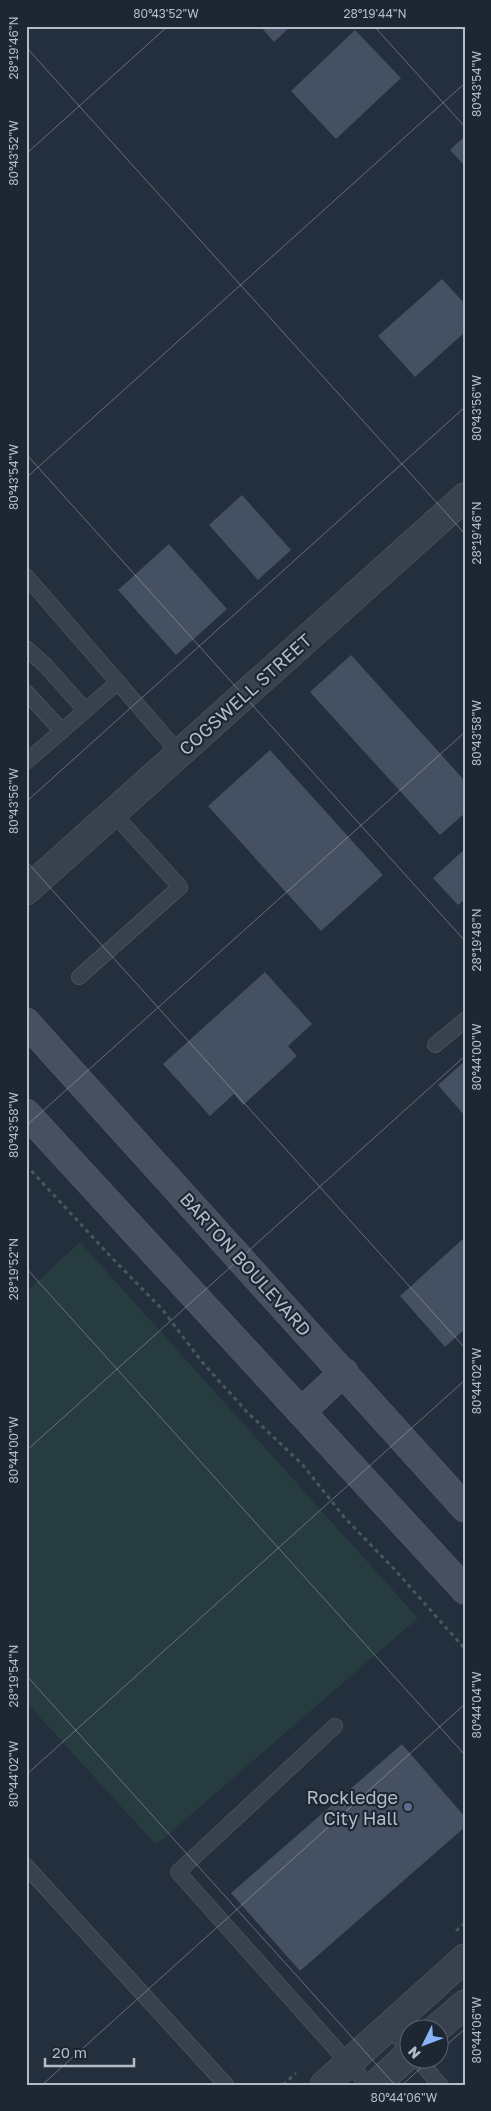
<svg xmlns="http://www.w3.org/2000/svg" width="491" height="2111" font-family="'Golos Text',sans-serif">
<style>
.green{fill:#263c3f}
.building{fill:#455162}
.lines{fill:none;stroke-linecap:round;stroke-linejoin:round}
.service-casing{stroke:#565f6c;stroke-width:16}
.minor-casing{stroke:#565f6c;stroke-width:29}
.secondary-casing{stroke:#565f6c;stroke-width:29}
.path{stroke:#44595c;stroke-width:3;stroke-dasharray:4 4;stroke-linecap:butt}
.service{stroke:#38414e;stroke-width:15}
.minor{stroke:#38414e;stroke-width:28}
.secondary{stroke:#465061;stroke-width:28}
.ticks{fill:none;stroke:#b4bcc9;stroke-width:1;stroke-opacity:0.45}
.service-dot{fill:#5c6f8a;stroke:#1d2633;stroke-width:2}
.labels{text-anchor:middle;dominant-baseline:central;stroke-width:4.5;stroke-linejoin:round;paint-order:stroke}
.street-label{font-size:18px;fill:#b4bcc9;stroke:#1d2633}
.poi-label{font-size:18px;fill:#b4bcc9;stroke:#1d2633;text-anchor:end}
.neatline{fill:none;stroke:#b4bcc9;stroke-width:2}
.ticks-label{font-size:12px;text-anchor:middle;fill:#b4bcc9}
</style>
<rect width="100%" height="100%" fill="#242f3e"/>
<path class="green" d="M80,1242L418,1618L156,1845L26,1702V1292Z"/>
<g class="building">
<path d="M260,26H291L274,42Z"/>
<path d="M355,30L401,78L336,139L291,91Z"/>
<path d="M465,136V166L450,150Z"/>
<path d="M442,279L465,304V332L415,377L378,336Z"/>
<path d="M242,495L291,550L258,580L209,525Z"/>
<path d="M169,544L227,609L176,655L118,590Z"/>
<path d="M351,655L465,781V813L440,835L310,692Z"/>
<path d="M270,750L383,875L321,931L208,806Z"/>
<path d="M465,849V899L458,905L433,878Z"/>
<path d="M265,972L312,1024L288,1046L297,1056L243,1105L234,1094L210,1116L163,1064Z"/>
<path d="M465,1061V1116L438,1085Z"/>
<path d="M465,1237V1329L445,1347L400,1296Z"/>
<path d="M402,1744L465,1817V1827L300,1971L231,1893Z"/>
</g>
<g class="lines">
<defs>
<g id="service">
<path d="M26,576L179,753"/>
<path d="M26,648L46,666L85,710"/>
<path d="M26,692L62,731"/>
<path d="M26,762L118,682"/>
<path d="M79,977L180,887L113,813"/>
<path d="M435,1045L465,1020"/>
<path d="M335,1726L178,1872L368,2085"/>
<path d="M26,1866L226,2085"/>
<path d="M388,2025L408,2049"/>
<path d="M417,2058L440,2085"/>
</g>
<g id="minor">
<path d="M26,891L465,497"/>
<path d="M437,2028L465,2004"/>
<path d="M324,2085L465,1958"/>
<path d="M375,2085L408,2055"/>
</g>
<g id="secondary">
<path d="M26,1022L465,1508"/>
<path d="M26,1113L465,1590"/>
<path d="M301,1412L344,1372"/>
</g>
</defs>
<use href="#service" class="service-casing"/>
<use href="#minor" class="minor-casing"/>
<use href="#secondary" class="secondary-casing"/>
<g class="path">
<path d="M26,1165L112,1258L162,1309L202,1362L248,1413L302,1464L344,1517L395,1570L465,1649"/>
<path d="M456,1931L465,1923"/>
<path d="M283,2085L296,2073"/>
</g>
<use href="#service" class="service"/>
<use href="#minor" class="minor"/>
<use href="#secondary" class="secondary"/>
</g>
<path class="ticks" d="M374,26L465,127M26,47L465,534M26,154L168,26M26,454L465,941M26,478L465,83M26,802L465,407M26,861L465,1348M26,1126L465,732M26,1268L465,1755M26,1451L465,1056M26,1675L395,2085M26,1775L465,1380M438,2052L465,2029M26,2082L29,2085M42,2085L465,1704M402,2085L432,2058"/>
<circle class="service-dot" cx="408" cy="1807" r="5"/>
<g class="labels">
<g class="street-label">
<text transform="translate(245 694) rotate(-42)">COGSWELL STREET</text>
<text transform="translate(246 1264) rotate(48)">BARTON BOULEVARD</text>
</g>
<g class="poi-label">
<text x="398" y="1797">Rockledge<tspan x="398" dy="21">City Hall</tspan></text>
</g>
</g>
<rect width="491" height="2111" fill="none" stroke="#1d2633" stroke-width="55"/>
<g transform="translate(424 2044) rotate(228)"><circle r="24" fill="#1d2633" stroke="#59626f"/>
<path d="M0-4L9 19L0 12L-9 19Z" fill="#8ab4f8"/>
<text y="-8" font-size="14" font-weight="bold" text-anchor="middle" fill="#b4bcc9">N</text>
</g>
<path d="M45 2058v8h89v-8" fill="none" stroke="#b4bcc9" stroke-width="2.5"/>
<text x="52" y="2058" font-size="15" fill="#b4bcc9" stroke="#1d2633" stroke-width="4" paint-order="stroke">20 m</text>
<rect x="28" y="28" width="436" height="2056" class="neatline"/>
<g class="ticks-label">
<text x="166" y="18">80°43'52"W</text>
<text x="375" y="18">28°19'44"N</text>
<text transform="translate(14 48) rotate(-90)" y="4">28°19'46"N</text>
<text transform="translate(477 84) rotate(-90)" y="4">80°43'54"W</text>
<text transform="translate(14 153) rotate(-90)" y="4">80°43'52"W</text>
<text transform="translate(477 408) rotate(-90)" y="4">80°43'56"W</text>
<text transform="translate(14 477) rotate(-90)" y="4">80°43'54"W</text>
<text transform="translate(477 533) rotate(-90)" y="4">28°19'46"N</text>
<text transform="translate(477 733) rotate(-90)" y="4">80°43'58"W</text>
<text transform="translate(14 801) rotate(-90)" y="4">80°43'56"W</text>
<text transform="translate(477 940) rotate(-90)" y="4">28°19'48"N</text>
<text transform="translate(477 1057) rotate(-90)" y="4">80°44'00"W</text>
<text transform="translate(14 1125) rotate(-90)" y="4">80°43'58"W</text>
<text transform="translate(14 1269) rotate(-90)" y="4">28°19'52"N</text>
<text transform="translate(477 1381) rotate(-90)" y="4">80°44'02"W</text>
<text transform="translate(14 1450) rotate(-90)" y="4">80°44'00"W</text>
<text transform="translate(14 1676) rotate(-90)" y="4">28°19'54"N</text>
<text transform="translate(477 1705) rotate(-90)" y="4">80°44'04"W</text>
<text transform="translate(14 1774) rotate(-90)" y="4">80°44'02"W</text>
<text transform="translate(477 2030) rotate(-90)" y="4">80°44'06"W</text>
<text x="404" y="2102">80°44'06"W</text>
</g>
</svg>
